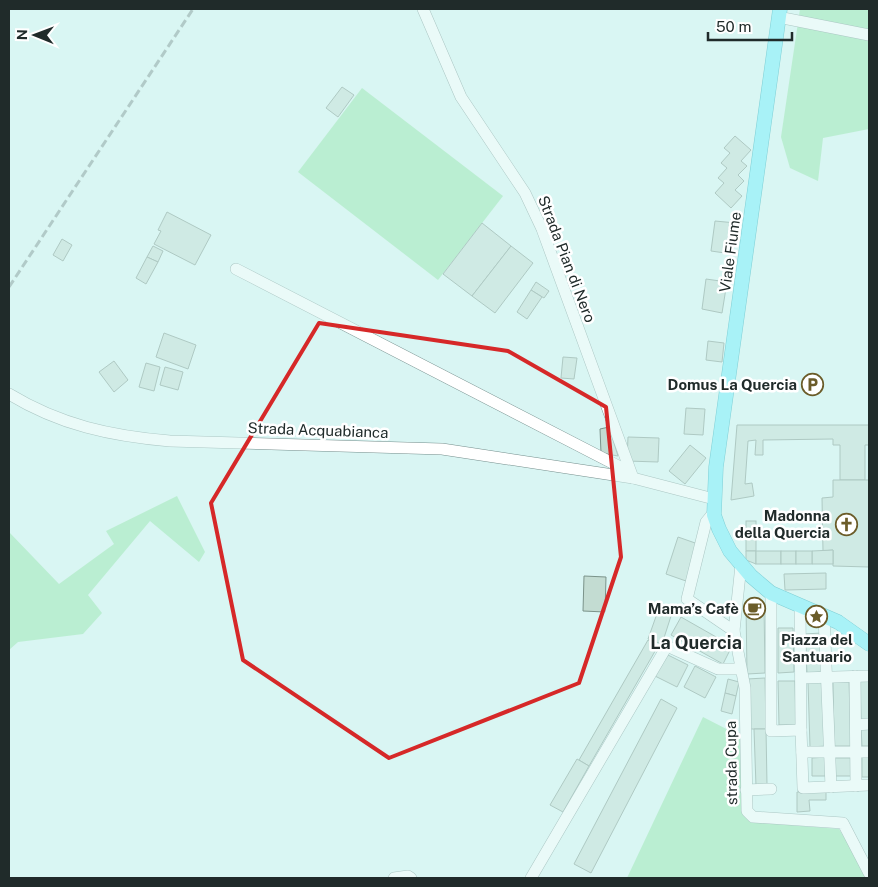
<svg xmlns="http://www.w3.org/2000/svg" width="878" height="887" font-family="'Public Sans',sans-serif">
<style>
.green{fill:#96e5aa}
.building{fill:#c3dcd2;stroke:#7b938a}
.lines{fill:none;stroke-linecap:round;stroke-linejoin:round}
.minor-casing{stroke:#758f8d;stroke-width:12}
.major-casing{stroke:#13a1b2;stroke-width:15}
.minor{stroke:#fff;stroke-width:11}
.major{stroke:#6dedfd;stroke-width:14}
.rail{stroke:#829694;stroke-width:3;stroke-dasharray:8 4;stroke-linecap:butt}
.marked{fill:none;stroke:#d62828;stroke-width:4;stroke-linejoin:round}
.labels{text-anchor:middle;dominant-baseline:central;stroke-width:5;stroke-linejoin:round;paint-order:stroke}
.street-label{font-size:15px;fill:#202b2a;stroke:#fff}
.poi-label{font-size:15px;font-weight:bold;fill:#202b2a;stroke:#fff;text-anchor:end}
.quarter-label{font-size:18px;font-weight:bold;fill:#202b2a;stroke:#fff}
</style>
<rect width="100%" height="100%" fill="#d9f5f3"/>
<g class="green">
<path d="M800,9H869V129L823,138L818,181L790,168L781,137Z"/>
<path d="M362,88L503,196L438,280L298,172Z"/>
<path d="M177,496L205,552L199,562L150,521L88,595L102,613L83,634L18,642L9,650V532L59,584L114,544L106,531Z"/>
<path d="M703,717L742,737L744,816L752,822L839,829L869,878H627Z"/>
</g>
<g class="building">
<path d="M342,87L354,95L338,117L326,108Z"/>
<path d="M735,136L751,150L741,161L747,166L738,175L744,181L735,190L742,196L731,208L715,193L724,183L718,178L727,168L721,163L730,153L724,148Z"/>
<path d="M167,212L211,235L195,265L154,244L161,231L158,230Z"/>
<path d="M715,221L736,223L732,254L711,251Z"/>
<path d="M482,223L511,246L472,296L443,274Z"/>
<path d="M62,239L72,245L63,261L53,255Z"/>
<path d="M153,246L163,251L158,262L147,257Z"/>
<path d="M511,246L533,263L495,313L472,296Z"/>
<path d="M147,257L158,262L146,284L136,278Z"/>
<path d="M706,279L727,282L722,313L702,309Z"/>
<path d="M536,282L549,291L544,298L531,290Z"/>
<path d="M531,290L542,297L527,319L517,312Z"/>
<path d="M164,333L196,345L188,369L156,357Z"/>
<path d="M708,341L724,343L722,362L706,360Z"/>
<path d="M563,357L577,358L574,379L561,378Z"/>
<path d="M114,361L128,380L114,392L99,372Z"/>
<path d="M146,363L160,367L154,391L139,387Z"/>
<path d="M165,367L183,372L178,390L160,385Z"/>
<path d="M686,408L705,409L703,435L684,434Z"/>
<path d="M737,425H869V445H865V480H840V445H833V439L763,440V455H755L756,440L748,441L745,484L752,483L754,496L731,500Z"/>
<path d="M609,427L618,456L601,453L600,429Z"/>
<path d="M628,437L659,438L658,462L627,461Z"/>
<path d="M690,445L706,458L685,484L669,471Z"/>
<path d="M833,480H869V567L833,566V550L823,551L822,498L833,497Z"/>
<rect x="746" y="521" width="10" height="14"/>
<rect x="746" y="535" width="10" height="16"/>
<path d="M678,537L698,544L686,581L666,574Z"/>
<path d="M833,550V564H812V551Z"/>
<path d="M746,551H756V564L746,560Z"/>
<rect x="756" y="551" width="25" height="13"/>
<rect x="781" y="551" width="15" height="13"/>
<rect x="796" y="551" width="16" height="13"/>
<path d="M826,573V589L785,590L784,574Z"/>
<path d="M584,576L606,577L605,612L583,611Z"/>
<path d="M764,604L765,673L747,674L746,605Z"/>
<path d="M659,608L672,613L662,644L648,639Z"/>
<path d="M681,617L732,646L723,664L671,635Z"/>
<path d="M778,628H793L794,672L778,673Z"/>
<path d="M821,633L822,672L807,673L805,634Z"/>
<path d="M648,640L658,646L589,766L579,760Z"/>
<path d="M666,654L688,665L677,687L655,676Z"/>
<path d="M695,666L716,677L705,698L684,687Z"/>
<path d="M765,678L766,729H748L747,679Z"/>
<path d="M728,679L739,682L736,696L725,693Z"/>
<path d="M860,680H869V722H861Z"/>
<path d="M778,681H795L796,725H779Z"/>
<path d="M823,681L826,746L810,747L808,682Z"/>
<path d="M833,682H849L851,746H834Z"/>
<path d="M725,693L736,696L732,714L721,711Z"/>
<path d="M661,699L677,708L591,873L574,864Z"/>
<path d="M861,727H869V746H862Z"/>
<path d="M754,729H766L767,785L756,786Z"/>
<path d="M827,757L828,776H812V758Z"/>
<rect x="862" y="757" width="7" height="20"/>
<path d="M834,758H851L852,776H835Z"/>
<path d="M577,759L589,766L563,812L550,805Z"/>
<path d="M826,791V800H809L810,811L797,812V792Z"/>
</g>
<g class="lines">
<defs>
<g id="minor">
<path d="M423,9L461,97L525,193L542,229L633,478"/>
<path d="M778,17L869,35"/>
<path d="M236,269L622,468L631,477"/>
<path d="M9,394C60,425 111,436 170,441L442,449L633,478L714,499"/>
<path d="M715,511L706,522L687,599L734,631"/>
<path d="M741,565L734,631L745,688L747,811L753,817L843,823L869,873"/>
<path d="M771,593V731L801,730L803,788L869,785"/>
<path d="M800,605L801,730"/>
<path d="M824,616L831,787"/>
<path d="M855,676L856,786"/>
<path d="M801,678L869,676"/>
<path d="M856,725L869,724"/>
<path d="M802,752H869"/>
<path d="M746,790L771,789"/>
<path d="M394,878L408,876L411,878"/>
<path d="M531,878L667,646L718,669H740"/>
</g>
<path id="major" d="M780,9L716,467L714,515L719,529L730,551L751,576L771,593L838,622L869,644"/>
</defs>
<use href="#minor" class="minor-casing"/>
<use href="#major" class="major-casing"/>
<use href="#minor" class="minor"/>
<use href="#major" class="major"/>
<path class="rail" d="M9,287L193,9"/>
</g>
<path d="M0 0H878V887H0ZM319,323L508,351L606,407L621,557L579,683L389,758L243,660L211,503Z" fill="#d9f5f3" fill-opacity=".55" fill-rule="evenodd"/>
<path class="marked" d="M319,323L508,351L606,407L621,557L579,683L389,758L243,660L211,503Z"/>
<defs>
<symbol id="parking-ring" viewBox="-11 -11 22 22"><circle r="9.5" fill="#fff" stroke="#6b5c29" stroke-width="1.5"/><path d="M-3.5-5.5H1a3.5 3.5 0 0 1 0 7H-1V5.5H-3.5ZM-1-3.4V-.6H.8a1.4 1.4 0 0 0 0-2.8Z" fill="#6b5c29"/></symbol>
<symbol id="church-ring" viewBox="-11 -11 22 22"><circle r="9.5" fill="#fff" stroke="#6b5c29" stroke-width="1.5"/><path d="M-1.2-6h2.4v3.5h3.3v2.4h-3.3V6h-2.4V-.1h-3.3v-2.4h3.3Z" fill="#6b5c29"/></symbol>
<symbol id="cafe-ring" viewBox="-11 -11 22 22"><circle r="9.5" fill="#fff" stroke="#6b5c29" stroke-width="1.5"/><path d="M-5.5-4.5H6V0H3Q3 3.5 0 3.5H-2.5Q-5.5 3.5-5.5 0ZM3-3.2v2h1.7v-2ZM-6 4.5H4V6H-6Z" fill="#6b5c29"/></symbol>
<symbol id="sight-ring" viewBox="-11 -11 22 22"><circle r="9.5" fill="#fff" stroke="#6b5c29" stroke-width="1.5"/><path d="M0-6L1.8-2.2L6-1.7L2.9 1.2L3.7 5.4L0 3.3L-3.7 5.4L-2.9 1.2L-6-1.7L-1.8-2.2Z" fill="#6b5c29"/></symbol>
</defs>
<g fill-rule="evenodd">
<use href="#parking-ring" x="800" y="372" width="25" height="25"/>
<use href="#church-ring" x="834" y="512" width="25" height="25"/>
<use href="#cafe-ring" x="742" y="596" width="25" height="25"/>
<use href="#sight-ring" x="804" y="604" width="25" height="25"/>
</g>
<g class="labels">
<g class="street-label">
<text transform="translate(730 252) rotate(-82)">Viale Fiume</text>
<text transform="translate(567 259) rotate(69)">Strada Pian di Nero</text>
<text transform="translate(318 430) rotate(2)">Strada Acquabianca</text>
<text transform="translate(731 763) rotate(-91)">strada Cupa</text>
</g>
<g class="poi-label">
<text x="797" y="384">Domus La Quercia</text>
<text x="830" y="515">Madonna<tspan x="830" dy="17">della Quercia</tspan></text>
<text x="739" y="608">Mama’s Cafè</text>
<text x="817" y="639" text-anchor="middle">Piazza del<tspan x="817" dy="17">Santuario</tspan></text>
</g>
<g class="quarter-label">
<text x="696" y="642">La Quercia</text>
</g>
</g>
<rect width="878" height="887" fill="none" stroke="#202b2a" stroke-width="20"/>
<g transform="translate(35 35) rotate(271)" stroke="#ffffff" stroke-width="4" paint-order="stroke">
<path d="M0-4L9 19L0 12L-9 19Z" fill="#202b2a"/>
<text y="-8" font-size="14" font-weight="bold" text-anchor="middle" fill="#202b2a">N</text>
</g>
<path d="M708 32v8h84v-8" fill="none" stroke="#202b2a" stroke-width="2.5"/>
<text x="716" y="32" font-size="15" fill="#202b2a" stroke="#ffffff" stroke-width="4" paint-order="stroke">50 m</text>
</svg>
